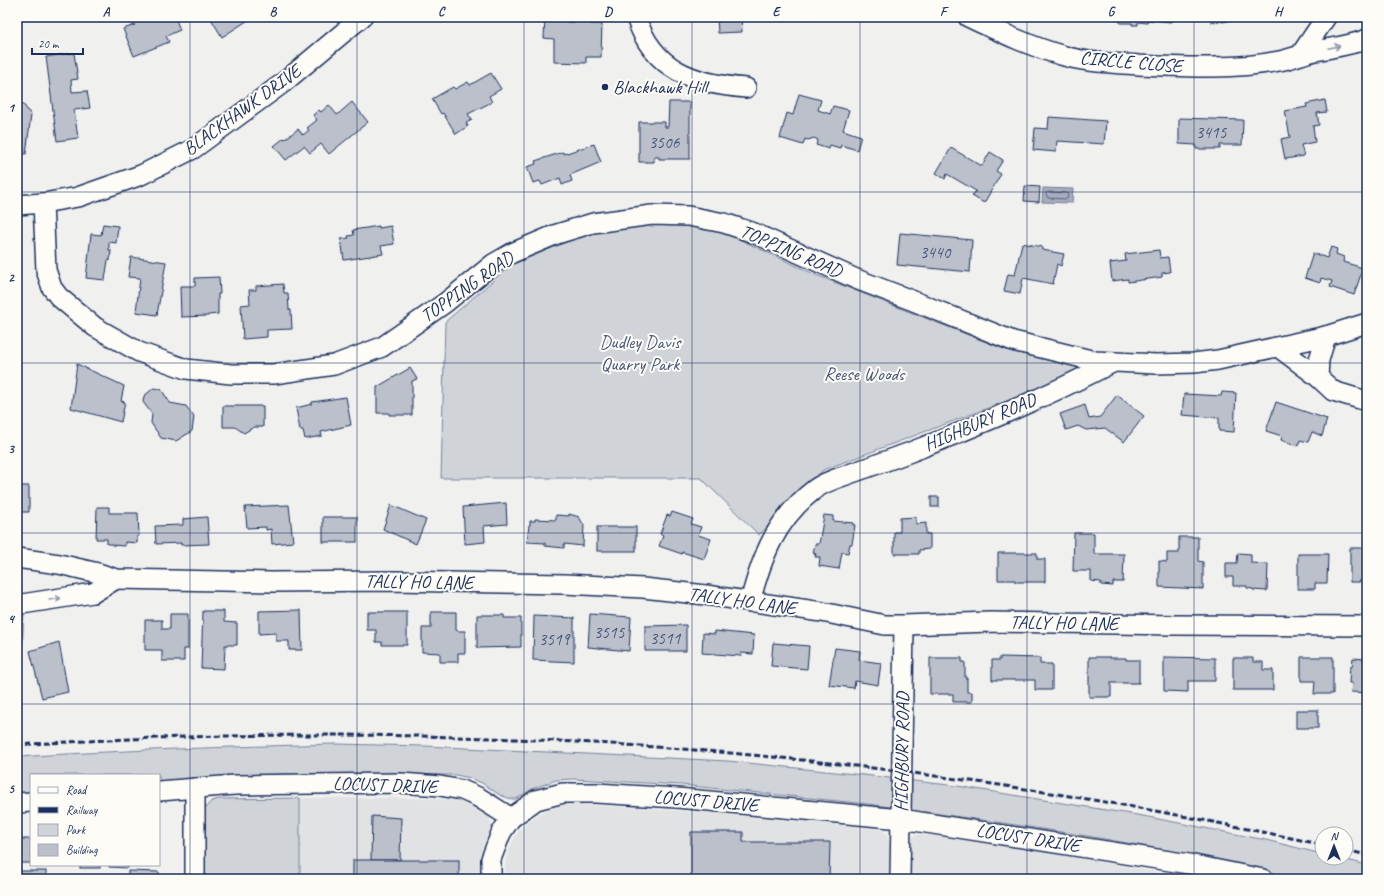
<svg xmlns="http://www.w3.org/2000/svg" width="1384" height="896" font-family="Caveat,sans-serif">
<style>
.built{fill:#e0e2e3}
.green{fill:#d0d3d8;stroke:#76819b}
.water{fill:#a7adbd;stroke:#6f7b97}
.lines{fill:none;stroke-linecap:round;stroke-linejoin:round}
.shore{stroke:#536184;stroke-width:1}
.building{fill:#bbc0ca;stroke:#1b2f5e}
.minor-casing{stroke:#1b2f5e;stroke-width:22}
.minor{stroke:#fdfcf7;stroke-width:19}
.rail{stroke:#1b2f5e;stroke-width:3;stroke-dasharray:6 3;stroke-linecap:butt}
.oneway{stroke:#8c96aa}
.grid{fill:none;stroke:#1b2f5e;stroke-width:1;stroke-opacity:0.55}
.poi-dot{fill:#1b2f5e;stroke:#fdfcf7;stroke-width:1.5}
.labels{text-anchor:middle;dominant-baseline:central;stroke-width:4;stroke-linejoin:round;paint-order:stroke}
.number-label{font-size:17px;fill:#435379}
.street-label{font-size:19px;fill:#1b2f5e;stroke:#fdfcf7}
.poi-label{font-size:19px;fill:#1b2f5e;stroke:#fdfcf7;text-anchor:start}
.park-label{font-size:19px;fill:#48587c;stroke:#fdfcf7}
.neatline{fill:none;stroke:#1b2f5e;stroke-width:1.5}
.grid-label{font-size:13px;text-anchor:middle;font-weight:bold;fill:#1b2f5e}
</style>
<rect width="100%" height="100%" fill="#f0f0ee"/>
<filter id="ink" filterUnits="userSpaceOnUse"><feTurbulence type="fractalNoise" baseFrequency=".025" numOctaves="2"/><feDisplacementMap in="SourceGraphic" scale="8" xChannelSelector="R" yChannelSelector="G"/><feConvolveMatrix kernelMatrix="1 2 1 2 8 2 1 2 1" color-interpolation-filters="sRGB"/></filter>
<g filter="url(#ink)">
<g class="built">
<path d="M300,798H426L455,800L470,805L488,816L492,825L485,840L480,857L479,879H300Z"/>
<path d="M566,804L610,806L709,813L879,829L886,833L889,840V879H504L506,859L511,845L518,832L526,823L539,814L551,808Z"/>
<path d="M921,834L1063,855L1193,879H909L910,842L914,836Z"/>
</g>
<g class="green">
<path d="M663,223L694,226L728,234L816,275L1009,351L1089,370L823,470L759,535L701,478H441L445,322L511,265L588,233Z"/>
<path d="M17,611H24L19,723H17Z"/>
<path d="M335,744L425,746L728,761L864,775L957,786L1143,816L1266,840L1322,854V858H1339L1367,865V879H1301L1183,853L1087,836L996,822L868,804L681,785L574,779L556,780L532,789L516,799H511L500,795L482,783L470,778L456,775H439L296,774L235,775L159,782V775H31V792L17,793V757C123,750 229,747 335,744Z"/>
<path d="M300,798V879H204V817C205,807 208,800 220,799Z"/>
</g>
<path class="water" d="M1043,188L1073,189L1072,203L1042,202Z"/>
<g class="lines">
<path class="shore" d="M1048,192L1067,193L1068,198L1066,199L1048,198L1046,194Z"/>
</g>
<g class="building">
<path d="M132,17H158L159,20L166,17H175L180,30L166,36L169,42L134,56L123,29L135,25Z"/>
<path d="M210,17H253L222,37Z"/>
<path d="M545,17H567V22H579V20H591V24H602L601,57H586V63L554,62V39L544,38Z"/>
<path d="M671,17H693L671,19Z"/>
<path d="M717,17H741L742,32L718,33Z"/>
<path d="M777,17H831V18L777,20Z"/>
<path d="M1120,17H1171V22L1148,20L1147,23L1138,22V25H1132V23H1120Z"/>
<path d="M1211,17H1238V19L1222,22V21L1211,22Z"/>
<path d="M74,53L78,79L71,80L72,92L87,91L90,108L74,110L78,138L57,141L46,57Z"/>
<path d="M491,73L501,89L489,96L492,102L468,114L472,120L466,123L468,126L456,134L443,113L441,114L432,99L453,87L455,89L468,82L470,85Z"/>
<path d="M799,94L821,100L818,110L830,114L833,106L849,110L843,130L861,136L857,150L841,145L840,148L830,145L829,149L816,145L818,140L814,138L808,140L805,139L803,145L780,138L787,113L793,115Z"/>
<path d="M17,99H19V104H23L31,115L26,154L17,153Z"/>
<path d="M1325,100L1327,112L1317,113L1319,125L1313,126L1315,142L1301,145L1304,156L1285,159L1281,139L1290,137L1285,111L1307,107L1306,104Z"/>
<path d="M352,102L368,122L329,154L321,144L310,153L304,146L286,160L274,146L284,138L285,139L298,129L303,135L309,130L307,128L317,120L313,115L319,110L321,112L329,105L337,115Z"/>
<path d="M669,102H690V159H659V157H654V162H639V122H665V127H668Z"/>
<path d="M1049,117L1106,121L1104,144L1057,141L1056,152L1033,150L1035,128L1048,129Z"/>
<path d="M1179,118L1243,120L1242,145H1220V149H1196V145L1179,144Z"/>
<path d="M594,144L601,162L570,175L572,181L562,185L560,178L542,185L540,181L533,183L527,167L536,164L535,161L563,152L564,154Z"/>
<path d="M951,148L982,166L990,152L1003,160L996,171L1001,174L984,203L972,196L976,191L947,174L945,179L936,173Z"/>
<path d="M1025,186L1040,187L1039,202L1024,201Z"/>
<path d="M103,224L118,226L116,243L109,242V250H111L110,261L108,260L105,280L86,278L91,234L101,235Z"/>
<path d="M379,226V228L391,226L394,244L381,246L383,254L344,260L341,239L349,238L348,236L354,235L353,230Z"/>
<path d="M900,233L972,240L970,272L897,265Z"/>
<path d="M1022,243L1042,247V250L1064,254L1061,266L1057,264L1053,284L1023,278L1020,294L1004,291L1008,274L1015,275Z"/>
<path d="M1331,247L1337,249L1336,254L1344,257L1343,262L1363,268L1354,295L1330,287L1332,281L1321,278L1320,283L1305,278L1313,253L1327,258Z"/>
<path d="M1159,250L1160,258L1168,257L1170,272L1162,273V277L1128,282V279L1112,281L1110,263L1126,261L1125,254Z"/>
<path d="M131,257L166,262L157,315L136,312L140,278L128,277Z"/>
<path d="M219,277L220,294H218V314L208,315V316L181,317L180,286H195V278Z"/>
<path d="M283,284L284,293H288L289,310H291L292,329L267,330V337L243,339L241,305L250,304L249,290H256V286Z"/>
<path d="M77,364L124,386L121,401L125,402L121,422L71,408Z"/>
<path d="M410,368L417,379L412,381V415H389V413H377V387Z"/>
<path d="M154,388L161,389L170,403L186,406L194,417L192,431L176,441L161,438L151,423L152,414L143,402L144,396Z"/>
<path d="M1222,392L1236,393L1234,432L1219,431V418L1182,415L1184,394L1221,396Z"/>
<path d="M1117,395L1144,416L1124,442L1105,428L1086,430L1078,426L1066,430L1060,414L1085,405L1089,419L1100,417Z"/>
<path d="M346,397L351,425L321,432L322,436L305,439L303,430H300L296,408L312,404V402Z"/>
<path d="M1276,402L1327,419L1322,436L1312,432L1308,442L1300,440L1298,446L1281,440L1282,436L1266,431Z"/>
<path d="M223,406H263V427H254L244,433L235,427H223Z"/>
<path d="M17,484H21V486H29V512H17Z"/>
<rect x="931" y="497" width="8" height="10"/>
<path d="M506,503L507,524L484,526L485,542L465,544L463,507Z"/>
<path d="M289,505L293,542L272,544L271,529L266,530V527L247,528L245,507Z"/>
<path d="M391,505L426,520L416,544L383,529Z"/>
<path d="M97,507H109V513H138L139,536H137V543L125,542V546L112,545V544H107V539H96Z"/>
<path d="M672,512L693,519L691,524L701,527L698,535L711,539L704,559L682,552V554L659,546L663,536L660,534L667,515L670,516Z"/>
<path d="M569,514L579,517L583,524H584L583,546L564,544V548L545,546V543L527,542L529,525H530V521H535V519L556,520V515L569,516Z"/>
<path d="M824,515L833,516V521L853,523V525H855L852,544H850L848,553L842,552L839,569L819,566L820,557H815L816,554L813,553L815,544H819Z"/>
<path d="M207,517L209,544L181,545V543L156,544L155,526L183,525V519Z"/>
<rect x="323" y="517" width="34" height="25"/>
<path d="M916,517V524L926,523V534H930V549L919,550V554H894V532H900V518Z"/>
<rect x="597" y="527" width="39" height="24"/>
<path d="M1074,533H1094V554H1124L1123,582H1113V586L1101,585V582L1091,581V571H1073Z"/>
<path d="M1179,537H1198V561L1203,562V589L1159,587V561L1167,562V553H1179Z"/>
<path d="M1350,548H1367V580H1360V582H1350Z"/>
<path d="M998,553H1037V559H1045V582H1015V580H998Z"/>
<path d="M1238,553L1251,554V563L1268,564L1267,591L1253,590V589L1247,588V586H1233V577H1226V563H1237Z"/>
<path d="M1298,554H1328L1327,583H1315V589H1298Z"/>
<path d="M301,610L302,650H289V641H276V633L259,634V611Z"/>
<path d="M203,611H224V622L237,623V645H225L224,669L201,668Z"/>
<path d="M367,612H407V645H382V642H376V630H367Z"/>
<path d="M431,612H456V630L458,631H465V653H458V662H440V653L422,652V628H431Z"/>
<path d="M170,614H188V649H184V661H162V650H145V620H162V629H170Z"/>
<path d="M590,614L631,617L629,651L588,647Z"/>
<path d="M477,615H504V618H521V647L477,648Z"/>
<path d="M534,616L574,618V662L533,660Z"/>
<path d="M686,625V651H645V626Z"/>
<path d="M715,631L754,635L753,654L741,653V656L702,653L703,633L715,634Z"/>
<path d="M59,642L68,692L42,698L30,651Z"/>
<path d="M773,643L809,646L807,669L771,666Z"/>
<path d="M835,648L860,651L859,660L881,663L878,685L855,681L854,688L829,685Z"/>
<path d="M1000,657L1040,658V664H1052V690H1035V680H992V660H1000Z"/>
<path d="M1089,657H1110V658H1126V660H1139V683H1111V697H1089Z"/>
<path d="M1164,657L1215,658V681H1188V692L1164,691Z"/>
<path d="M1301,657H1333V694H1314L1315,681H1301Z"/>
<path d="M930,658H962V662H965V678H967V692H972V702H953V694H930Z"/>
<path d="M1233,658H1253V662H1263V670H1273V690H1233Z"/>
<path d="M1353,658L1365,659V661H1367V693L1351,692L1352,683H1349L1350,667H1352Z"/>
<rect x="1296" y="710" width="22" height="18"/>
<path d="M372,816L401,818L400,860H371Z"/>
<path d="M691,832H743V842H830L829,879H691Z"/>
<rect x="20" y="839" width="11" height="24"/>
<rect x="353" y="860" width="106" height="19"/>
<rect x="80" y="865" width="20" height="3"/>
<path d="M109,865H128V868L109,867Z"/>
<rect x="19" y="871" width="27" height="8"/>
<path d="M128,871L159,872V879H128Z"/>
</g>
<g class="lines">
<defs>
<g id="minor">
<path d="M636,17C653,71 695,84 746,88"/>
<path d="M968,17C998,31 1029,46 1061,55C1086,63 1112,63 1139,65C1184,67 1234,70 1279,61C1290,59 1300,55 1311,52C1329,48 1349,46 1367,39"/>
<path d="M1301,54L1326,17"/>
<path d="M43,203L46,270L52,288L59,297L95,327L139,352L186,369L231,374H274L334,365L382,347L445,303L493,264L512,253L557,234L593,223L652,215L688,216L724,223L754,233L856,279L911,300L1013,341L1095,361L1156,364L1194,363L1218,360L1326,336L1367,323"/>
<path d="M17,205L43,203L78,197L141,175L193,149L283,83L362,17"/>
<path d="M1278,347L1318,377L1333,391L1363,400H1367"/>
<path d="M1318,377L1319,360L1326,336"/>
<path d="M17,558L59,564L98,573L116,579L272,582L395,581L564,584L643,588L706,595L822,612L885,625H904L990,622L1175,625L1367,626"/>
<path d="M750,602C762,556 776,519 815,489C824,482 838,478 849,474C869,467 889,460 908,453C978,426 1048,396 1114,362"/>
<path d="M17,603L22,604L93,593L116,579"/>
<path d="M159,791L235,785L401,783L440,786L462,790L478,797L511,818"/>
<path d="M17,803L31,802"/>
<path d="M195,879V788"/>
<path d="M491,879V859L501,833L511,818L536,800L563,793H596L677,798L901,819L1189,864L1263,879"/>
<path d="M900,879L904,625"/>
</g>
</defs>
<use href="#minor" class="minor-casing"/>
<use href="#minor" class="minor"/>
<g class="rail">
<path d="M17,745C342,724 663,736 985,783C1069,795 1154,810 1238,827C1266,833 1294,838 1322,845"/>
<path d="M1346,850L1367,855"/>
</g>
</g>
<defs><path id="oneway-shaft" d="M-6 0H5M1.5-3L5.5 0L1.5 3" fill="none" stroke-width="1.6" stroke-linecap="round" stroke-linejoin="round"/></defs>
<g class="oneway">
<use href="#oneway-shaft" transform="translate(1334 47) rotate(-12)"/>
<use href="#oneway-shaft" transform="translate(55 599) rotate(-9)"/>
</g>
</g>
<path class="grid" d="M190,17V879M357,17V879M524,17V879M692,17V879M860,17V879M1027,17V879M1194,17V879M17,192H1367M17,363H1367M17,533H1367M17,704H1367"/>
<circle class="poi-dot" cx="605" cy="87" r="4"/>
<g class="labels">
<g class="number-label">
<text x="1211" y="132">3415</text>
<text x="664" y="142">3506</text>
<text x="935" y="252">3440</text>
<text x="609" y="632">3515</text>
<text x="665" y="638">3511</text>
<text x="554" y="639">3519</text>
</g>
<g class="street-label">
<text transform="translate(1131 62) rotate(5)">CIRCLE CLOSE</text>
<text transform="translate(242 110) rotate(-36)">BLACKHAWK DRIVE</text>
<text transform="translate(791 251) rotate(23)">TOPPING ROAD</text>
<text transform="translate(467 287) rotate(-35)">TOPPING ROAD</text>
<text transform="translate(980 422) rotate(-23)">HIGHBURY ROAD</text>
<text transform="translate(419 582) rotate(1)">TALLY HO LANE</text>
<text transform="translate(742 601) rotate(8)">TALLY HO LANE</text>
<text transform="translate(1064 623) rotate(1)">TALLY HO LANE</text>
<text transform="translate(902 752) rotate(-89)">HIGHBURY ROAD</text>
<text transform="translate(385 785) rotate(2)">LOCUST DRIVE</text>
<text transform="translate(706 801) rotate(5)">LOCUST DRIVE</text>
<text transform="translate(1028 838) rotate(9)">LOCUST DRIVE</text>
</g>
<g class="poi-label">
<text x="613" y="87">Blackhawk Hill</text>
</g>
<g class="park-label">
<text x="640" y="342">Dudley Davis<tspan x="640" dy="22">Quarry Park</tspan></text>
<text x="864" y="374">Reese Woods</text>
</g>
</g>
<rect width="1384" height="896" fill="none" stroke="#fdfcf7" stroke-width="44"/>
<rect x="30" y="774" width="130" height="92" fill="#fdfcf7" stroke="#a3aaba"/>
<rect x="38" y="787" width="20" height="6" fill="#fdfcf7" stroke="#a3aaba"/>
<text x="66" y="794" font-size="12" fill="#1b2f5e">Road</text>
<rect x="38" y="807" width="20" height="6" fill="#1b2f5e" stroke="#a3aaba"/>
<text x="66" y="814" font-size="12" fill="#1b2f5e">Railway</text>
<rect x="38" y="824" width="20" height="12" fill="#d0d3d8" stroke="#a3aaba"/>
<text x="66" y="834" font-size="12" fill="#1b2f5e">Park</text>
<rect x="38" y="844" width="20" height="12" fill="#bbc0ca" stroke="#a3aaba"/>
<text x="66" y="854" font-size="12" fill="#1b2f5e">Building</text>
<g transform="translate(1334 846)"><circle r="19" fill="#fdfcf7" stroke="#a3aaba"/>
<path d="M0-3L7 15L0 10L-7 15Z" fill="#1b2f5e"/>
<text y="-6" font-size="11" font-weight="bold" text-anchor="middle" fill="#1b2f5e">N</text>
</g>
<path d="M32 48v6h51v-6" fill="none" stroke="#1b2f5e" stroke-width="2"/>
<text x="38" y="48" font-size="12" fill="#1b2f5e" stroke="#fdfcf7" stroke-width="3" paint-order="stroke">20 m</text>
<rect x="22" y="22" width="1340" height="852" class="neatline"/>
<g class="grid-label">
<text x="106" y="16">A</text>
<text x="273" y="16">B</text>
<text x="441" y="16">C</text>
<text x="608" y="16">D</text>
<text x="776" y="16">E</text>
<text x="943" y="16">F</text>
<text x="1111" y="16">G</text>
<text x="1278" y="16">H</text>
<text x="11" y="112">1</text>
<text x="11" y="282">2</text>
<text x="11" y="453">3</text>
<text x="11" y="623">4</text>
<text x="11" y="793">5</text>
</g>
</svg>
